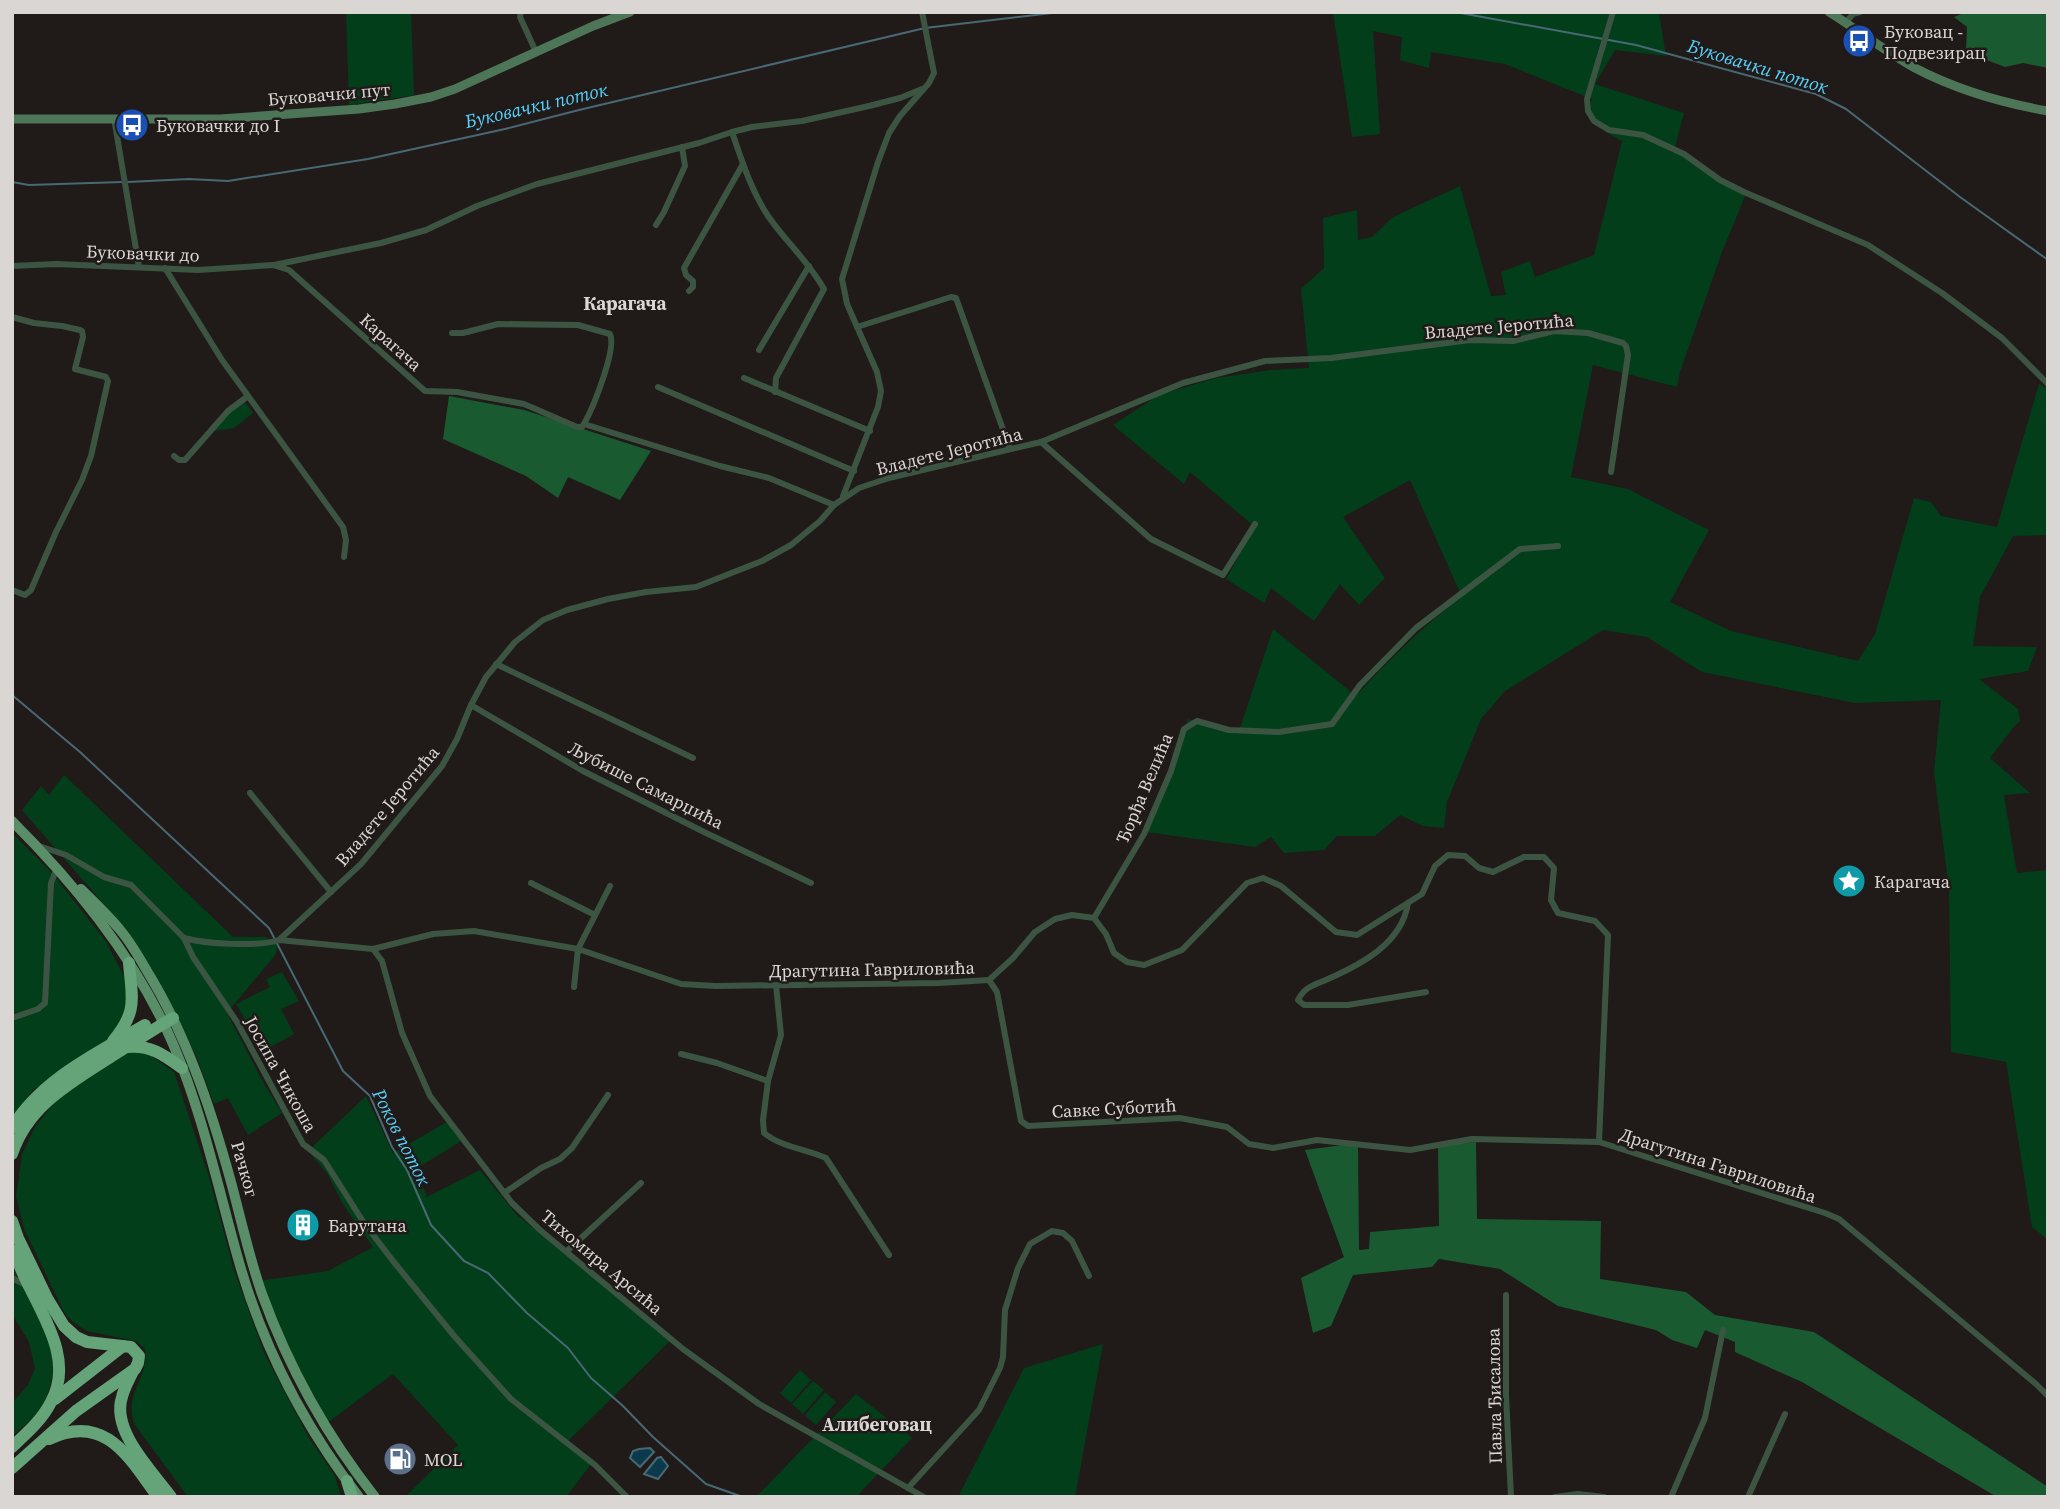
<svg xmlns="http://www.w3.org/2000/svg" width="2060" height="1509" font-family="'Source Serif 4',serif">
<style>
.green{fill:#033e1b}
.forest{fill:#1a5a31}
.water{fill:#0a3a4b;stroke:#486974;stroke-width:2}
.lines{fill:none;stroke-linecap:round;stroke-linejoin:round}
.stream{stroke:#486974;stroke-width:2}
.street{stroke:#3c5543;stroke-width:6}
.secondary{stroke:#4d7558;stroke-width:9}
.primary{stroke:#598e69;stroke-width:10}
.highway{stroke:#64a478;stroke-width:12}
.labels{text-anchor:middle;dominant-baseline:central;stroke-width:5;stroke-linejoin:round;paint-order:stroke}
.poi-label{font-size:18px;fill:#dad6d4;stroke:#201a18;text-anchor:start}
.street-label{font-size:18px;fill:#dad6d4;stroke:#201a18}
.water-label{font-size:19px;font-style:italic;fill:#56d1fd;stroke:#201a18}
.neighbourhood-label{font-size:19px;font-weight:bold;fill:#dad6d4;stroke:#201a18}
</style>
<rect width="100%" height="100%" fill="#201a18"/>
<g class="green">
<path d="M346,12H411L414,95L349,105Z"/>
<path d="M1333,12H1659L1666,56L1615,50L1595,84L1684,113L1674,151L1745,196L1722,252L1680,372L1677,387L1593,365L1571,477L1628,489L1709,530L1670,602L1731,631L1858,661L1875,634L1914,498L1931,502L1941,516L1997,527L2039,384L2048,389V535L2013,536L1980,597L1973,646L2037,647L2028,671L1979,679L2018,709L2020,721L2013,728L1990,758L2030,793L2004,795L2017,873L2048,870V1240L2032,1227L2006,1062L1951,1052L1949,889L1934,772L1941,700L1855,703L1702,672L1647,637L1603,630L1505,691L1481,719L1447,802L1444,828L1423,826L1400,815L1375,836H1337L1324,850L1284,853L1271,837L1255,847L1146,832L1173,767L1188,719L1238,734L1273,629L1356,696C1389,660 1423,626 1462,597L1410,480L1343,517L1385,578L1359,605L1340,584L1314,621L1271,588L1264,603L1226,579L1255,527L1190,472L1184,484L1113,425L1159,395L1216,378L1271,370L1309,368L1301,289L1324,268L1323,218L1357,210L1358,240L1372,237L1393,217L1460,186L1491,296L1506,295L1501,272L1530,261L1535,277L1594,255L1622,141L1604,131L1589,112L1592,99L1505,64L1431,52L1429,68L1400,60L1402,37L1373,31L1380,134L1352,137Z"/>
<path d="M244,401L253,413L234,428L214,431L229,412Z"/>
<path d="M64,775L233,937H265L278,942L276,954L227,1013L263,1082L282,1113L248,1135L228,1098L214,1104L197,1058L176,1014L128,932L22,810L41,786L49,795Z"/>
<path d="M12,833L52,873L105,940L125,978L127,1000L122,1019L114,1033L97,1048L33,1090L12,1119Z"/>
<path d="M282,972L299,1001L281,1009L294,1034L263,1051L236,1004L270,987L266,979Z"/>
<path d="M144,1051L174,1072L210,1180L233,1267L264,1353L309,1438L335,1476L341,1497H188L135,1425C122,1396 150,1376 145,1349L136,1341L87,1331L73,1322L67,1316L63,1310L24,1229L16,1196L22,1154L35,1127L61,1094L127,1052Z"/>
<path d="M366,1096L393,1153L447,1122L461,1141L416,1169L427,1197L480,1170L516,1214L670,1341L566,1443L592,1463L566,1497H405L458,1445L393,1374L327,1423L300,1385L259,1281L328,1271L373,1247L344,1206L327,1173L308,1151Z"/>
<path d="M12,1266C35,1310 70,1354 43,1404C37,1416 22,1427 12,1436V1403L28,1385L35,1368L29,1342L12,1314Z"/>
<path d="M1103,1344L1075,1497H958L1024,1368Z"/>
<path d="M800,1370L811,1380L791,1403L780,1393Z"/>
<path d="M813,1381L824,1390L803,1414L792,1404Z"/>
<path d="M825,1392L836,1402L816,1425L805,1415Z"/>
<path d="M856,1394L912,1438L856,1497H756Z"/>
</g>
<g class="forest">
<path d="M1966,12H2048V68L2023,63L2005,67L1966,52L1967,27L1954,17Z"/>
<path d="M449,396L524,410L651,451L620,500L568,477L558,498L526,476L443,439Z"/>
<path d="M1476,1142L1477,1219L1601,1221L1600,1279L1686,1292L1715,1315L1814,1332L2048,1487V1497H1997L1802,1382L1735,1352V1342L1705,1330L1697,1348L1672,1340L1656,1330L1558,1306L1500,1269L1439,1259L1432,1267L1353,1275L1331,1326L1313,1333L1301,1278L1344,1257L1305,1150L1358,1143L1359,1250L1369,1249L1370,1232L1439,1226L1438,1144Z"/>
</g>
<g class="water">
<path d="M650,1448L654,1452L640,1467L630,1458L633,1451L639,1449Z"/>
<path d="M661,1457L668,1466L658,1479L644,1474L657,1458Z"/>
</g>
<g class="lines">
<g class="stream">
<path d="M1455,12L1636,45L1816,94L1846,109L1960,197L2048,260"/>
<path d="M12,182L29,185L122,182"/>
<path d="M128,182L189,179L228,181L368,159L505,129L579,110L925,28L1061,12"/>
<path d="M12,695L80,752L269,928L343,1071L370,1096L392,1147L407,1170L431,1225L464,1261L488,1273L527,1313L568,1348L591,1378L623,1406L653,1437L706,1484L743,1497"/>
</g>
<g class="street">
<path d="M521,12L520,17L536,52"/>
<path d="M1613,12L1587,99L1588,111L1594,121L1609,130L1643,135L1684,154L1720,180L1744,192L1868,245L1942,293L2002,338L2048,384"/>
<path d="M1846,22L1853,14L1860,12"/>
<path d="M114,118L139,267"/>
<path d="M732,132C742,161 751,190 768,216C786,242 809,262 824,289L776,378L775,392"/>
<path d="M656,225L664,212L685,166L682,147"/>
<path d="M274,265L381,243L426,230L477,206L537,184L699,143L732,132L752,127L802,121L869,106L900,98L922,89"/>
<path d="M12,266L56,264L198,270L273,265L289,270L425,391L457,392L524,404L577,427H582L584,424L720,466L769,478L834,505"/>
<path d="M165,268L222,360L343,527L346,540L344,557"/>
<path d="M689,291L693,287V281L686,275L684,268L743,164"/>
<path d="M12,317L34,323L62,326L80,330L82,331L83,337L75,369L106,377L108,381L91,456L82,480L56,532L31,590L25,595L12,590"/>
<path d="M857,327L951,297L956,298L1010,449"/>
<path d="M452,333H463L498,324L578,325L610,334C617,349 593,408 584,424"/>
<path d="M759,350L809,266"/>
<path d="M744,378L870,431"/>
<path d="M658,387L854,471"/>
<path d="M1041,442L1151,539L1223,575L1255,524"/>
<path d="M174,456L179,460H185L228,411L248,396"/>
<path d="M843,496L878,407L881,391L877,372L847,304L842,279L878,162L889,133L900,116L929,83L934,73L922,12"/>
<path d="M496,664L693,758"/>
<path d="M471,705L583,771L704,832L811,883"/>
<path d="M250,793L331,892"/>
<path d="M39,846L66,855L104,877L131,885L184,938L193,957L237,1022L303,1144L324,1160L364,1223L393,1261L455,1337L511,1399L595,1465L627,1497"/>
<path d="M531,883L595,915"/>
<path d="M1408,903C1402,943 1362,964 1328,979C1315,985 1305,986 1298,1000L1304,1005H1348L1426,992"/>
<path d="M1094,918L1144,834L1171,771L1184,729L1197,721L1229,730L1279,732L1332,724L1360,685L1416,628L1520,549L1558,546"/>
<path d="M184,938C205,944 258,947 279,940L373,949L433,934L474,931L578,949L681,984L716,986L939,983L989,980L1013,958L1035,932L1055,919L1072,915L1094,918L1106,934L1114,953L1127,962L1144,965L1182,950L1247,883L1263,878L1281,886L1336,932L1357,935L1422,894L1435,866L1448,855L1465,856L1479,868L1493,872L1524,857H1544L1554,868L1551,900L1558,913L1595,921L1608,935L1599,1142L1825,1213L1839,1219L2036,1384L2048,1396"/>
<path d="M279,940L361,864L442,766L457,739L471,705L486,677L515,642L543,620L567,610L608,599L646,592L696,587L762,561L791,545L820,521L834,505L859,488L889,478L1041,442L1183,383L1265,361L1331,358L1470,340L1513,341L1554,331L1588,333L1623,343L1626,346L1628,355L1611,472"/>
<path d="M373,949L382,961L402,1033L430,1096L512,1203L540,1230L683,1349L759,1404L924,1497"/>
<path d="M989,980L997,992L1021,1121L1028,1126L1180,1118L1227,1127L1249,1144L1273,1148L1317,1140L1410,1150L1472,1139L1599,1142"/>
<path d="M776,985L781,1035L768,1081L763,1120L764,1133C781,1147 806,1149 826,1158L889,1255"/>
<path d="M574,987L578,949L610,886"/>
<path d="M12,1018L38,1009L45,1003L51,883L57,868"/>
<path d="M681,1054L717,1063L768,1081"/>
<path d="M504,1193L541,1168L560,1159L572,1148L608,1095"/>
<path d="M567,1251L641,1183"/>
<path d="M12,1278L26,1285"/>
<path d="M1506,1295V1396L1511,1497"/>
<path d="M908,1488L979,1410L1000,1368L1003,1357L1005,1310L1018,1268L1030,1244L1052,1231L1063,1233L1072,1241L1089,1276"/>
<path d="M1555,1497L1578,1494L1604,1497"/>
<path d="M1671,1497L1705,1418L1723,1330"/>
<path d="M1748,1497L1785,1414"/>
</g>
<g class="secondary">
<path d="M1829,12C1858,30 1885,51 1915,68C1957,90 2002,103 2048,111"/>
<path d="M12,119H220L359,109L395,104L431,97L455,89L593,26L630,12"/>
</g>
<g class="primary">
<path d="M12,821C76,885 137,960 173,1044C203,1114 218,1188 239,1262C263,1347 305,1427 359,1497"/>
<path d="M81,889C95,903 109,916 121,931C131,943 139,957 147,971C187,1036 211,1109 231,1182C241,1219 249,1257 262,1294C289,1368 326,1435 375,1497"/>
</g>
<g class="highway">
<path d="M113,1041C138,1011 132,999 129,963"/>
<path d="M128,1047C151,1045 164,1055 182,1068"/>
<path d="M12,1128C41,1079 98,1053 145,1025"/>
<path d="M12,1154C28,1105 72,1082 112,1056C133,1043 152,1030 173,1018"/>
<path d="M12,1221L18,1238L47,1298L64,1326L76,1337L87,1342L131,1347L139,1356L138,1363L135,1369L76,1411L12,1468"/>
<path d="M12,1250C19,1263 24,1277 31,1290C48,1324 72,1364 51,1402C42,1420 27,1433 12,1447"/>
<path d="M133,1371C129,1380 124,1388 122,1397C111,1431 152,1471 171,1497"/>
<path d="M55,1399L123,1346"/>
<path d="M49,1439C106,1412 130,1459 158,1497"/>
<path d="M347,1481L352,1497"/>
</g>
</g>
<defs>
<symbol id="bus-disc" viewBox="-11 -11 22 22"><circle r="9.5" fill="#1a4fb4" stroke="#201a18"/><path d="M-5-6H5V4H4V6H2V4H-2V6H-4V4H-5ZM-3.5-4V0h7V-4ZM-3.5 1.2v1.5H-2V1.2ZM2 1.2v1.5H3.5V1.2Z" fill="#fff"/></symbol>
<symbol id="sight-disc" viewBox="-11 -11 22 22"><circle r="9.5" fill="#0f9aa8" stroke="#201a18"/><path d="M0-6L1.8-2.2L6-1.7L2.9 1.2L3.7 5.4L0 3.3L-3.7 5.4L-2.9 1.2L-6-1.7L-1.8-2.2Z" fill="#fff"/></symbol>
<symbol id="building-disc" viewBox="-11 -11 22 22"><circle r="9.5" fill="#0f9aa8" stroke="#201a18"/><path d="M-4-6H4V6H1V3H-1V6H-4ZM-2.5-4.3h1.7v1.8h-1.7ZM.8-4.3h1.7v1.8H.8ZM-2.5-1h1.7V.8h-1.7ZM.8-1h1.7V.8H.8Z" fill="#fff"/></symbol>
<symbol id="fuel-disc" viewBox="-11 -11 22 22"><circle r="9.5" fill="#5c6f8a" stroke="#201a18"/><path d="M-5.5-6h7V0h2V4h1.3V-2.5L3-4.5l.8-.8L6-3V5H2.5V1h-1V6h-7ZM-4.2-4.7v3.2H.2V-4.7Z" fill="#fff"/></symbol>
</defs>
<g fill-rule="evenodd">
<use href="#bus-disc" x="1840" y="22" width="38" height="38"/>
<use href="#bus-disc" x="113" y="106" width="38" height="38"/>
<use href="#sight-disc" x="1830" y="862" width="38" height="38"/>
<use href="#building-disc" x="284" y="1206" width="38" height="38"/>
<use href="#fuel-disc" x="381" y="1440" width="38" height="38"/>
</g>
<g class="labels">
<g class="poi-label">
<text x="1884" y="31">Буковац -<tspan x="1884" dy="21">Подвезирац</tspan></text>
<text x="156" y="125">Буковачки до I</text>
<text x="1874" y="881">Карагача</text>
<text x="328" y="1225">Барутана</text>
<text x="424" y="1459">MOL</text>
</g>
<g class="street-label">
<text transform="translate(329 94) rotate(-5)">Буковачки пут</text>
<text transform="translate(143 253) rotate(2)">Буковачки до</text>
<text transform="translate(1499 326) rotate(-5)">Владете Јеротића</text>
<text transform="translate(391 342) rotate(42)">Карагача</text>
<text transform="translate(949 451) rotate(-14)">Владете Јеротића</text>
<text transform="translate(646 785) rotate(27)">Љубише Самарџића</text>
<text transform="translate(1144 788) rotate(-67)">Ђорђа Велића</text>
<text transform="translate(387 806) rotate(-50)">Владете Јеротића</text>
<text transform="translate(872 969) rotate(-1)">Драгутина Гавриловића</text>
<text transform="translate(281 1074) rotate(61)">Јосипа Чикоша</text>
<text transform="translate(1114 1108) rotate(-3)">Савке Суботић</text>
<text transform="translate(1718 1165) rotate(18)">Драгутина Гавриловића</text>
<text transform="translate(245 1169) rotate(74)">Рачког</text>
<text transform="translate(602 1262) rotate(40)">Тихомира Арсића</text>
<text transform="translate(1494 1396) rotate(-91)">Павла Ђисалова</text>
</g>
<g class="water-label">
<text transform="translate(1758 66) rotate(17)">Буковачки поток</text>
<text transform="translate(536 105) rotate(-13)">Буковачки поток</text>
<text transform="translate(402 1137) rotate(63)">Роков поток</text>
</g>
<g class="neighbourhood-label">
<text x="625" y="303">Карагача</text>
<text x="877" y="1424">Алибеговац</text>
</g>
</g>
<rect width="2060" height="1509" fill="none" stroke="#dad6d4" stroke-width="28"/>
</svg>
